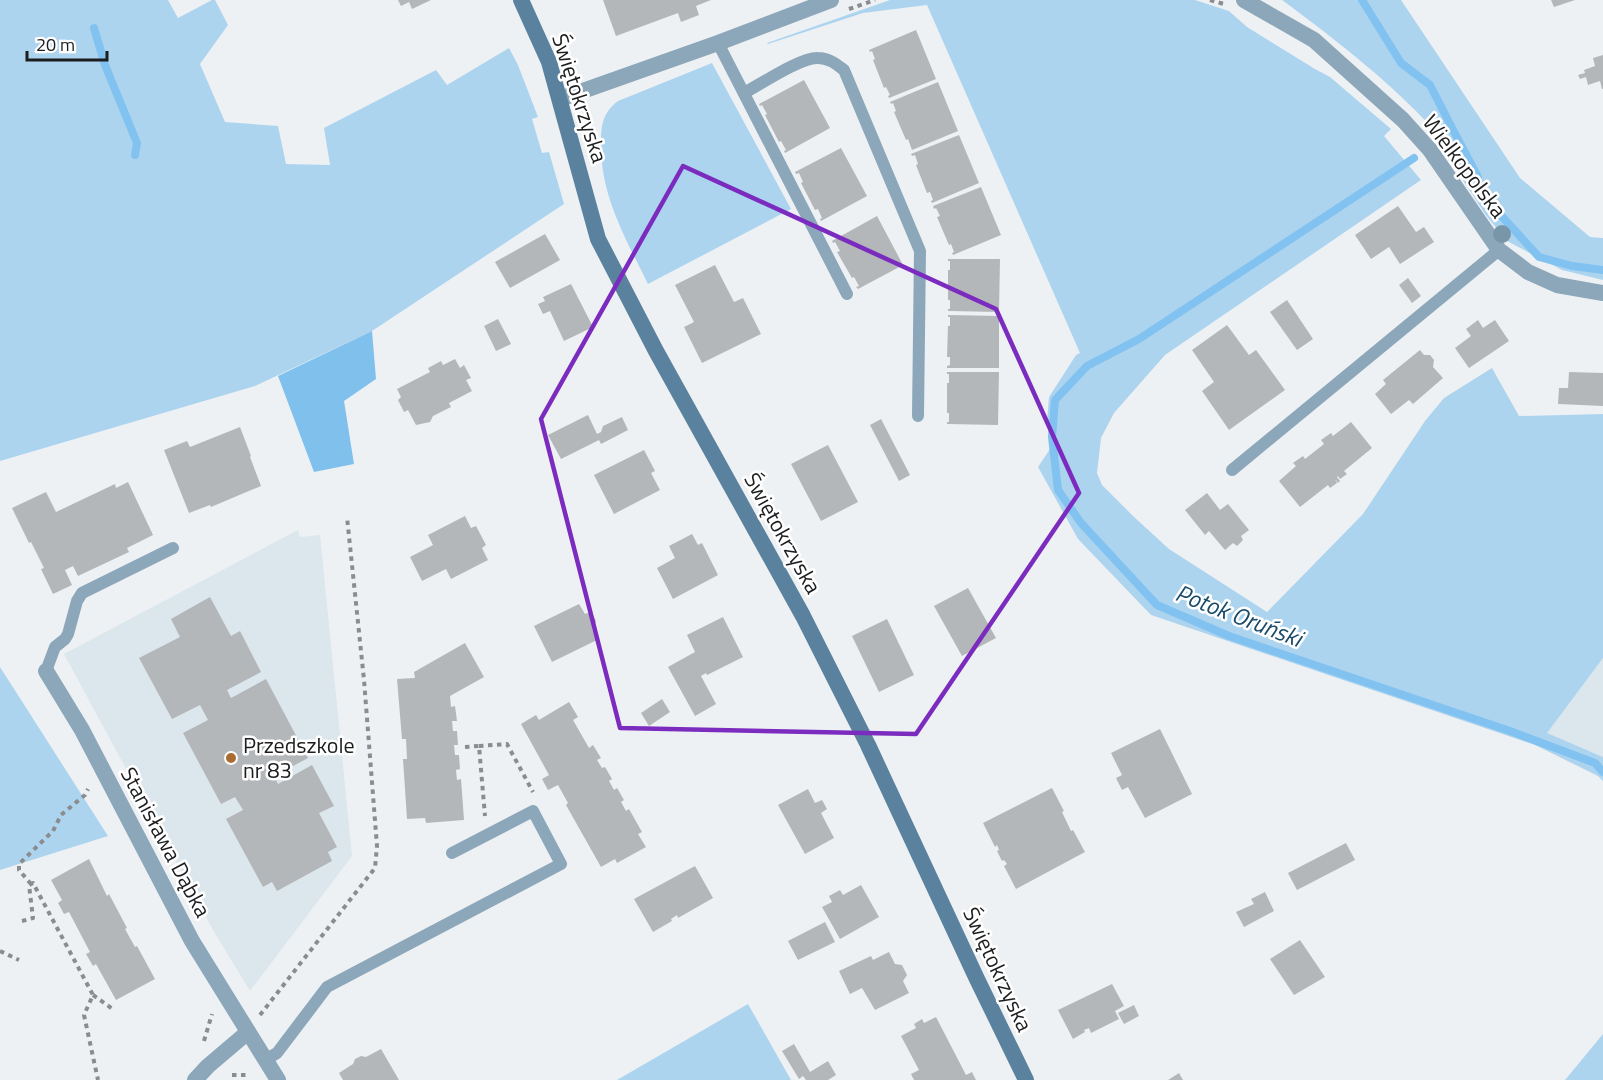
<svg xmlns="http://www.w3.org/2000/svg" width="1603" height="1080" font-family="'Titillium Web',sans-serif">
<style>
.built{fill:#dce6ed}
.green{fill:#add4ef}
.forest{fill:#7fc0ed}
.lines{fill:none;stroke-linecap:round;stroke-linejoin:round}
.stream{stroke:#82c2f0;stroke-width:8}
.building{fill:#b4b7ba}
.path{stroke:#8a8c8e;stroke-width:4;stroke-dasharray:4.5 4.5;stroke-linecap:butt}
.service{stroke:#8ca7ba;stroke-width:12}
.minor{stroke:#8ca7ba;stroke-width:16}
.tertiary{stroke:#8ca7ba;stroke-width:16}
.secondary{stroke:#5a829f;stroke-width:16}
.tree{fill:#7996a8}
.marked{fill:none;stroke:#7b2cbf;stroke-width:4.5;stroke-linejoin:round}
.poi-dot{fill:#ab6c33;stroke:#fff;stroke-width:2}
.labels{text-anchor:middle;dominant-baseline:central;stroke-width:5;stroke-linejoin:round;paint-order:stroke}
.street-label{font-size:22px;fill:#1c1d1e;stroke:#fff}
.poi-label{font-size:22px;fill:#1c1d1e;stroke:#fff;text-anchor:start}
.water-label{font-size:24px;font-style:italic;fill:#1a4b69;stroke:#fff}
</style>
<rect width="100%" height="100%" fill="#eef1f4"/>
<g class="built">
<path d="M298,530L300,537L320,535L352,856L250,991L213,930L64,654Z"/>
<path d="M1603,658V757L1546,733Z"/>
</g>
<g class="green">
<path d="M0,0H168L178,18L212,0H215L228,25L200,64L225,122L278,126L286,164L330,165L324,128L436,70L447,85L509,48L518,65L538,117L532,119L542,153L549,152L564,204L372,331L255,386L0,461Z"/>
<path d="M890,0H1195L1229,11L1247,27L1315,69L1330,77L1391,129L1384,136L1421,180L1165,355L1114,413L1101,438L1097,473L1102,485L1133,516L1169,549L1267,612L1363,514L1425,421L1444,398L1492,368L1519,416L1603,414V658L1547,733L1603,757V781L1598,776L1535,745L1151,615L1078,539L1038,467L1050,449L1047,421L1049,397L1076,355L1080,353L927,5L863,13L768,44L767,43Z"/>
<path d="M1282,0H1401L1520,178L1590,237L1603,238V280L1562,270L1507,241L1485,214L1442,148L1444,141C1397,87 1340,43 1282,0Z"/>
<path d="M712,63L791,209L648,284C626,239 601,197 601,146C601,126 602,113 618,101Z"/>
<path d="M0,667L108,836L0,870Z"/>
<path d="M748,1004L791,1080H617Z"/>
<path d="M1603,1034V1080H1565Z"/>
</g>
<path class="forest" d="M372,331L376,379L344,401L354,464L314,472L278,376Z"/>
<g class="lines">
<g class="stream">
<path d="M1362,0L1401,63L1430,85L1451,126L1446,130"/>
<path d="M94,28L105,65L137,143L135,155"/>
<path d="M1451,126L1478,177"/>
<path d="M1414,158L1139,339L1087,366L1055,400L1052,437L1058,490L1081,523L1157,605L1229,636L1510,731L1595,763L1603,772"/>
<path d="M1496,210L1539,257L1572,266L1603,270"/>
</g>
</g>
<g class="building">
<path d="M398,0H431L412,9L409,2L401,6Z"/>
<path d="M603,0H711L696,6L699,15L681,22L678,13L616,36Z"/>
<path d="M1551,0H1575L1554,7Z"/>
<path d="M916,30L936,79L889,98L888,96L890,95L886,87L884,88L873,60L875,59L872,51L870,52L869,50Z"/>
<path d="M1603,55V89H1602L1600,81L1588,85L1586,77L1580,79L1578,75L1585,73L1584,70L1595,66L1593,58Z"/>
<path d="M804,80L830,128L785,153L784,151L786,150L781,141L779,142L765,115L767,114L762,105L760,106L759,104Z"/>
<path d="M938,82L958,131L912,150L908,139L906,140L894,112L896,111L893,103L891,104L890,102Z"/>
<path d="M959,135L979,183L932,203L931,201L933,200L930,192L927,193L916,165L918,164L915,155L912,156L911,154Z"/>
<path d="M841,148L867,196L821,221L820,219L822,218L818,209L815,210L801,183L803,182L799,173L796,174L795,172Z"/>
<path d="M981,187L1001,235L953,255L952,253L954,252L951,244L949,245L937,217L940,216L936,208L934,209L933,206Z"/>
<path d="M1398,206L1416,232L1424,227L1434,242L1400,264L1389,247L1371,259L1355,235Z"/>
<path d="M877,216L903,265L858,289L856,287L859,286L854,277L852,278L837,252L840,251L835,242L833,243L832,241Z"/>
<path d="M545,234L560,260L510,288L495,262Z"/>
<path d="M948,259H1000L999,312L948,311V309H950V300H948V270H950V261H948Z"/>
<path d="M715,265L734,302L743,298L761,334L702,363L684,327L694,322L675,285Z"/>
<path d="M1408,278L1421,296L1412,303L1399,285Z"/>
<path d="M571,284L593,327L564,341L550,311L543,314L538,304L545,301L543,297Z"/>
<path d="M1287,300L1313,339L1297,350L1270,312Z"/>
<path d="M948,315L999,316V368H947V366L950,365V357H947L948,326H950V317H948Z"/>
<path d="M498,319L511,344L496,351L484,326Z"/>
<path d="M1478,320L1483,328L1495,320L1509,341L1469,368L1455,348L1471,336L1466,329Z"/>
<path d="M1227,325L1249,355L1256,350L1285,390L1229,430L1202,391L1214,382L1192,350Z"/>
<path d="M1420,350L1424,355H1430L1434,360L1433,367L1443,378L1413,404L1409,400L1391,414L1375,394L1386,384L1383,380Z"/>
<path d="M455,359L460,368L464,365L471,378L466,380L472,391L449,403L451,407L433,416L430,422L416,425L408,410L404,412L398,400L401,397L397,389L430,372L428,368L441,361L443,365Z"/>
<path d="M947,372H999L998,425L947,424V422H949V413H947V383H949V374H947Z"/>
<path d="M1569,372L1603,373V406L1558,404L1559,388H1568Z"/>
<path d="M588,415L597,434L601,432L603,426L622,417L628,430L601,444L599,440L561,459L548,435Z"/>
<path d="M881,419L910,475L899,481L870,425Z"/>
<path d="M1351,422L1372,448L1344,471L1347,474L1340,479L1338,476L1337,477L1340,481L1338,483L1335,479L1337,483L1330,488L1328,485L1300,507L1279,481L1296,466L1293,463L1303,456L1305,459L1324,444L1321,440L1331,433L1333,436Z"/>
<path d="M240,427L251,456L250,457L261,486L211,507L210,505L189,513L164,450L187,441L190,447Z"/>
<path d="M828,445L858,502L821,521L791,464Z"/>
<path d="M644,450L655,471L651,473L660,490L614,514L594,475Z"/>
<path d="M128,482L153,535L127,548L129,552L78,576L73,566L65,570L72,585L53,594L41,569L44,568L31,542L29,543L12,508L46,492L56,512L115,484L116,488Z"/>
<path d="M1207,493L1220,510L1228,504L1249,530L1241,536L1243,540L1237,546L1233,543L1225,550L1209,531L1205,535L1185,510Z"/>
<path d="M465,516L471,528L476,526L486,545L482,548L488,560L451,579L446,569L422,581L410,557L433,545L428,535Z"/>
<path d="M692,534L698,545L702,543L718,575L673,599L657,568L675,558L669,546Z"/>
<path d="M968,588L996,638L962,656L934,606Z"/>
<path d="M210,597L231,636L240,631L261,672L227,690L231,698L266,679L308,758L274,776L278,784L312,765L334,806L319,813L337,847L328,852L332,861L277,891L272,882L263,887L226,819L243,810L235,797L221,804L183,733L208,720L200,705L172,719L139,658L180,637L171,619Z"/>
<path d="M579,604L585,614L588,613L594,617L596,621L594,627L592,628L597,640L552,662L534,626Z"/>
<path d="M723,617L743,657L707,675L706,673L701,676L716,704L695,716L668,667L695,652L687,635Z"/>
<path d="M887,619L914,675L879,692L852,636Z"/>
<path d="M465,643L484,677L450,696L451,707L455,706L457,721H452L453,731H457L458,745H454L455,755H459L460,769L456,770L457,780L461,779L464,820L426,823L425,818L407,819L403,759H407L406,739H402L397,679L415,678L414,672Z"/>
<path d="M662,699L670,712L649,726L641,713Z"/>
<path d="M569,702L578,717L573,720L589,748L593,745L601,758L597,760L602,768L605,767L612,779L609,781L614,790L617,788L624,800L621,802L626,811L629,809L642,832L638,834L646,847L617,863L615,859L601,867L566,805L568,803L558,785L548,790L542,779L549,775L521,724L536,715L539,720Z"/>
<path d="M1160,729L1192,794L1145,818L1128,787L1122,790L1116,778L1122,775L1111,753Z"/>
<path d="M1052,788L1064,811L1062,812L1071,831L1073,830L1085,852L1016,889L1004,866L1007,864L1004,860L1002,861L997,851L999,850L997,845L995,847L983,823Z"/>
<path d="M808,789L815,803L822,800L827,809L821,813L834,838L805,854L778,805Z"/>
<path d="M1346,843L1355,860L1297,890L1288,873Z"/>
<path d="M89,859L107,896L109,894L127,928L125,929L135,947L137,946L155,979L116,1000L96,964L93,966L86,954L90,952L69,912L64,914L58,903L62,900L51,880Z"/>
<path d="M695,866L713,898L678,918L677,915L671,919L672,921L653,932L634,899Z"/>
<path d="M861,885L879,917L840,939L822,907L832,902L829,896L840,890L843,895Z"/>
<path d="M1265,892L1274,911L1244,927L1236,912L1254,904L1251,899Z"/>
<path d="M825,922L835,942L798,960L788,941Z"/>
<path d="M1300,940L1325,977L1294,995L1270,959Z"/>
<path d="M889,952L895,964L902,965L907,975L903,981L909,993L875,1010L862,988L850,994L839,971L871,956L873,960Z"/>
<path d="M1112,984L1124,1006L1115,1011L1119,1019L1091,1033L1089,1028L1084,1030L1085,1032L1073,1039L1058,1010Z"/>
<path d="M1134,1005L1139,1016L1124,1024L1118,1013Z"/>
<path d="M936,1017L966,1075L972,1072L976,1080H914L911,1074L919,1070L901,1036L916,1028L914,1024L922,1019L924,1023Z"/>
<path d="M794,1044L810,1072L828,1061L836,1075L828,1080H806L803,1076L799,1079L782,1051Z"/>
<path d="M381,1049L399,1080H343L339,1073L353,1064L355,1059L361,1056L366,1057Z"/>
<path d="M1179,1073L1183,1080H1168Z"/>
</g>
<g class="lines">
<g class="path">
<path d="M1210,0L1224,4"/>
<path d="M849,9L875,0"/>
<path d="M479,746L507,744L533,792"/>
<path d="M465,747L479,746L485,816"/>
<path d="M31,884L19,870V864L53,831L61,815L85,795L88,789"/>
<path d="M22,921L33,918L29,885L33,883L93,995L84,1015L98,1080"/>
<path d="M0,951L19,960"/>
<path d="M93,995L114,1010"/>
<path d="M260,1015L375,868L377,846L364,680L347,517"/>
<path d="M204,1041L212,1014"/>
<path d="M232,1075H249"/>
</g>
<g class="service">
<path d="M718,43L847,294"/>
<path d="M744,93C761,84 801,57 818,58C829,58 836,64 844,70L920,251L918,416"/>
<path d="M1232,470L1499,250"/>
<path d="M46,671L55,647L65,639L68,634L77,601L82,593L173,548"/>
<path d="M265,1060L277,1053L327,987L561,864L533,811L452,853"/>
</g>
<g class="minor">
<path d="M46,671L82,730L192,941L278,1080"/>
<path d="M195,1080L208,1066L248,1032"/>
</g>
<g class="tertiary">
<path d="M1244,0L1314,40L1403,120L1430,150L1499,250L1528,272L1557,285L1603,293"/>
<path d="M560,99L718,43L831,0"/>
</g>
<path class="secondary" d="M521,0L549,62L598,239L656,351L803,616L868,745L976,977L1026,1080"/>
</g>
<circle class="tree" cx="1502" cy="234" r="9"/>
<path class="marked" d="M683,166L996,309L1079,493L916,734L620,728L541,419Z"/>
<circle class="poi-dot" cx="231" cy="758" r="6"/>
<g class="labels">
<g class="street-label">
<text transform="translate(580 98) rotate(72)">Świętokrzyska</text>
<text transform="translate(1465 166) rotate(53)">Wielkopolska</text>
<text transform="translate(783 533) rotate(61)">Świętokrzyska</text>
<text transform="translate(166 842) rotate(62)">Stanisława Dąbka</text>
<text transform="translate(998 969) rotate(65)">Świętokrzyska</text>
</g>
<g class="poi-label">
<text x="243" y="745">Przedszkole<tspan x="243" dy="25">nr 83</tspan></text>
</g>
<g class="water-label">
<text transform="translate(1239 615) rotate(21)">Potok Oruński</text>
</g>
</g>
<path d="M27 51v9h80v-9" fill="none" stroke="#1c1d1e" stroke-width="3"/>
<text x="36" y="51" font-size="18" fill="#1c1d1e" stroke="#ffffff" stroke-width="4.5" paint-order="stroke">20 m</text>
</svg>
